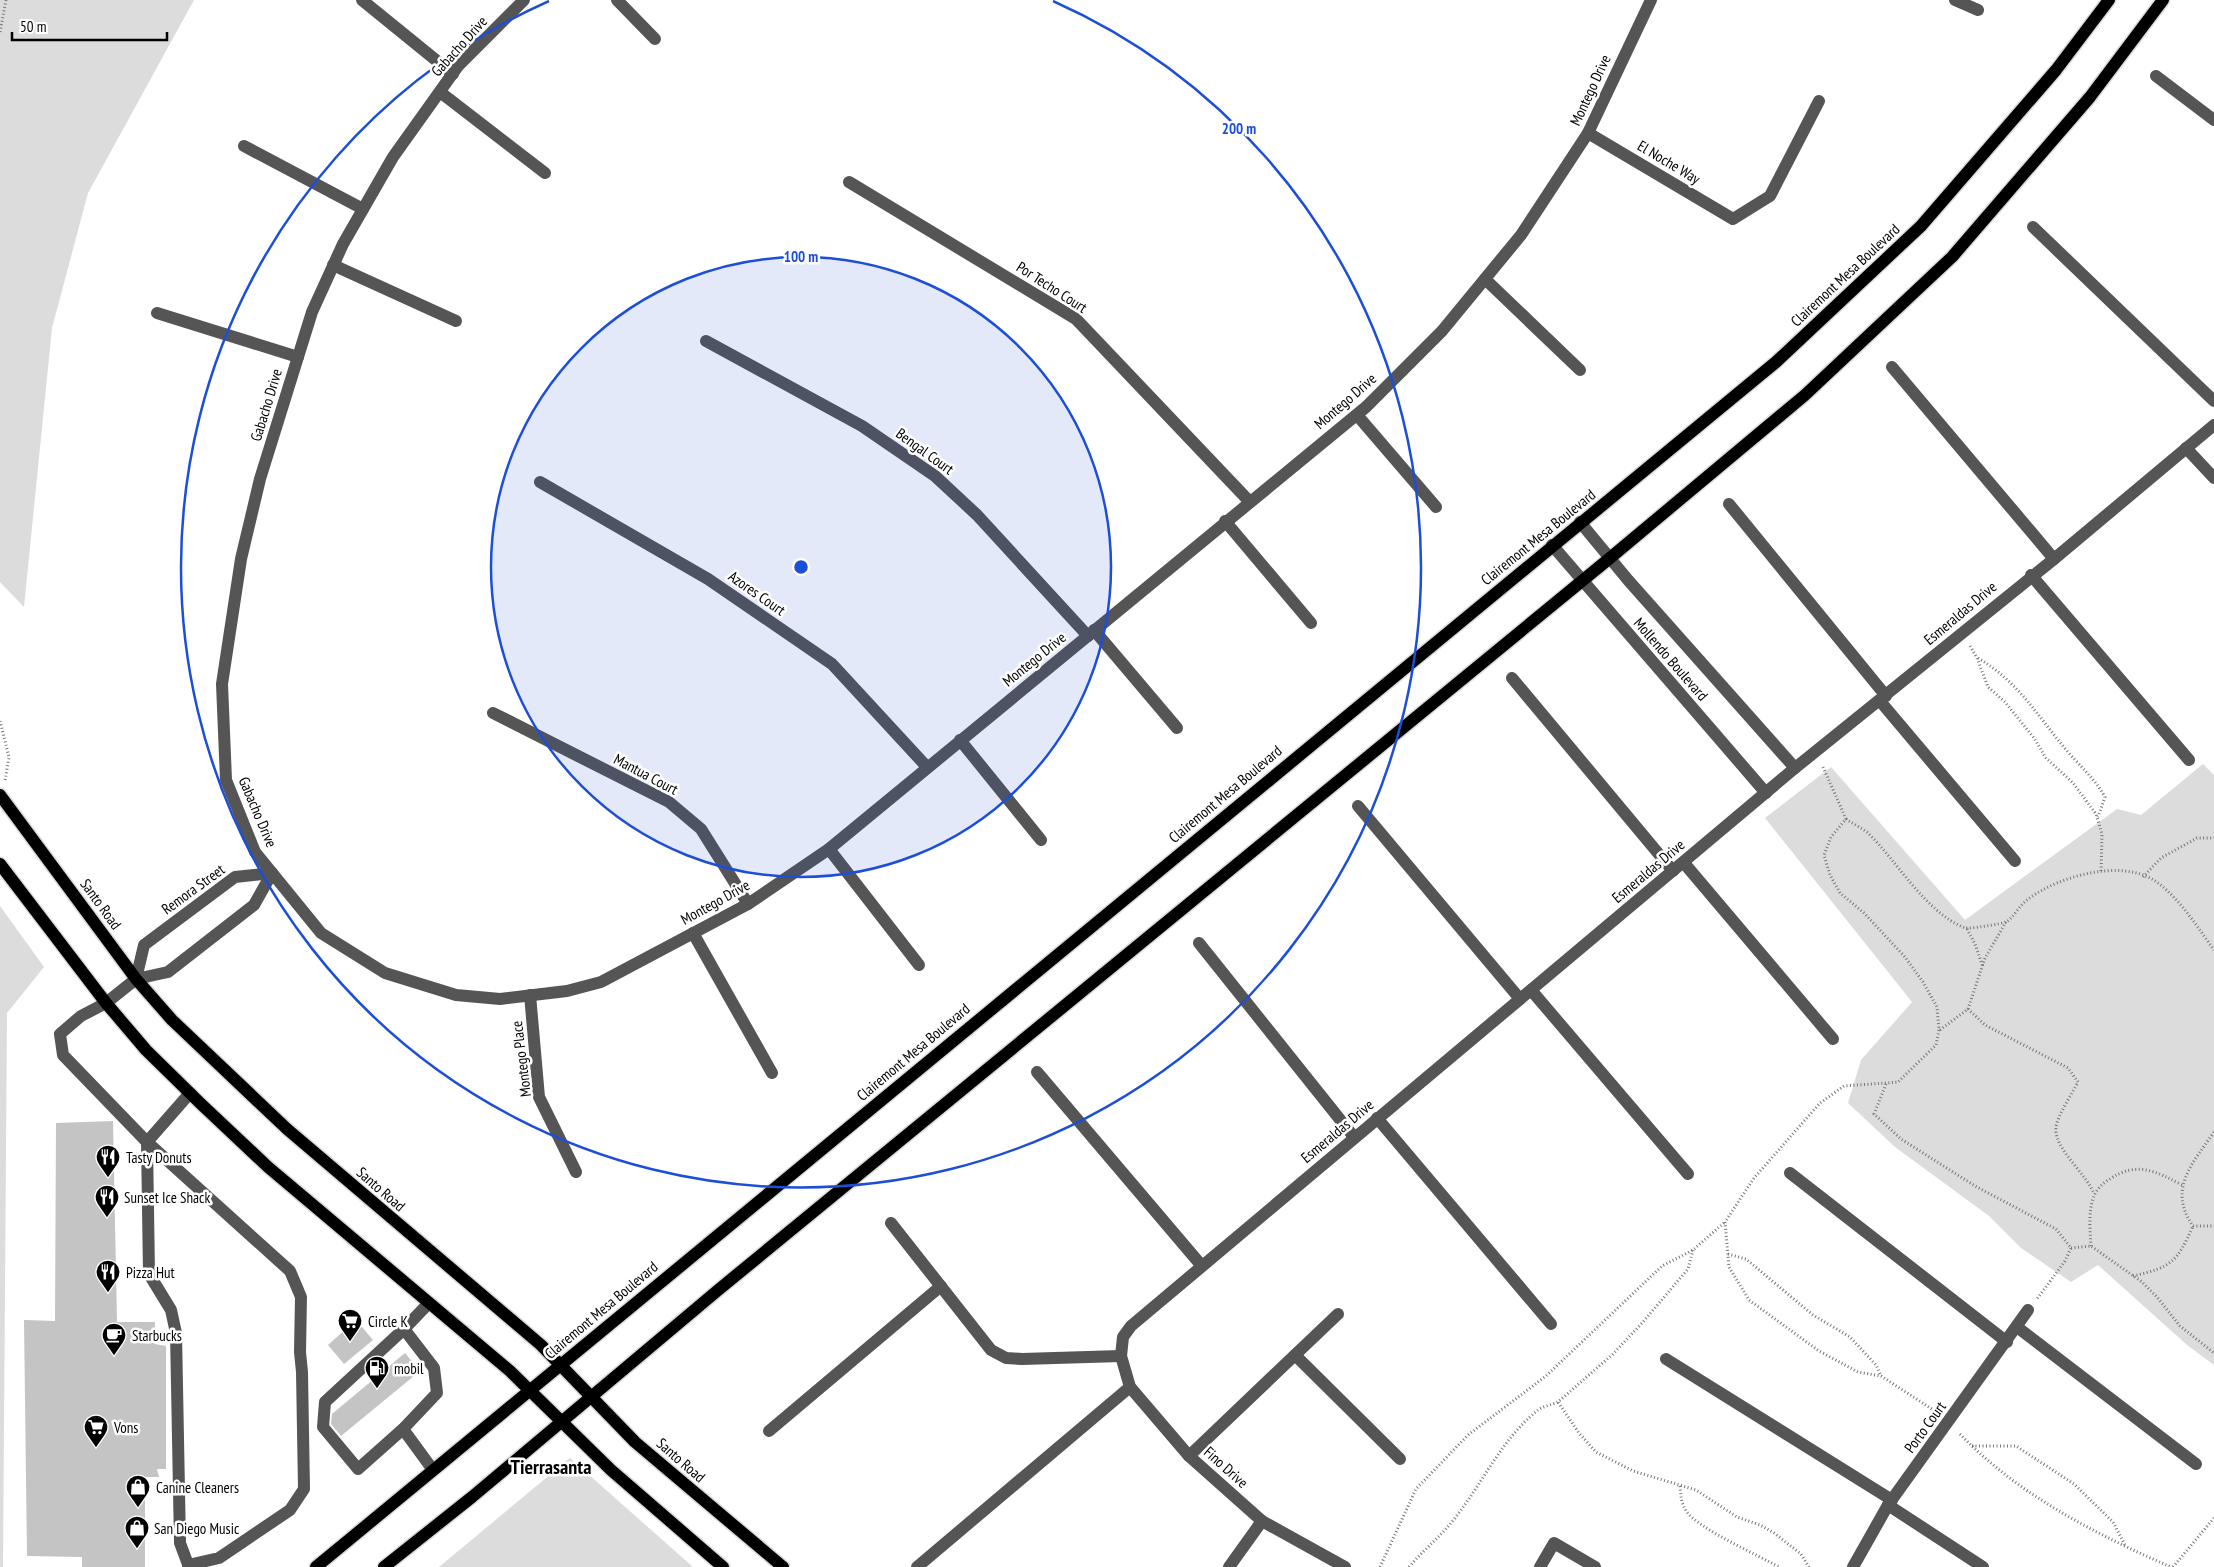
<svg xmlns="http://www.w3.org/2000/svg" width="2214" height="1567" font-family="'PT Sans Narrow',sans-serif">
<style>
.green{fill:#dcdcdc}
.building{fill:#c4c4c4}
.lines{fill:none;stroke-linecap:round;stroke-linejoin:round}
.major-casing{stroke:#dbdbdb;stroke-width:15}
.path{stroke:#777;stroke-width:3;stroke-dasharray:1 2.5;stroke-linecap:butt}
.minor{stroke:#555;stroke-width:12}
.major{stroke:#000;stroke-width:12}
.ring{fill:none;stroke:#1d4ed8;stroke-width:2.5}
.labels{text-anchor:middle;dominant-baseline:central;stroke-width:5;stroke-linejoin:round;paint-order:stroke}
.street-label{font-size:15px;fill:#000;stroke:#fff}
.poi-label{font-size:15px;fill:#000;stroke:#fff;text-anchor:start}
.district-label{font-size:20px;font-weight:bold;fill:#000;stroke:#fff}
.centre{fill:#1d4ed8;stroke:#fff;stroke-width:2.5}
.ring-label{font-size:15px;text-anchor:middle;font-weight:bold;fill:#1d4ed8;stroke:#fff;stroke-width:5;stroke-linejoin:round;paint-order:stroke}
</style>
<rect width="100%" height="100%" fill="#fff"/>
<g class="green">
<path d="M0,0H194L88,193L52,328L24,607L0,582Z"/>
<path d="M2203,764L2214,775V1365L2187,1345L2098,1265L2071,1282L2021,1248L1989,1216L1895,1147L1848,1103L1861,1060L1912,1002L1765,818L1831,767L1965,920L2117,809L2141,815Z"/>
<path d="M0,906L44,967L7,1013L3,1567H0Z"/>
<path d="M570,1458L693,1567H439Z"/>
</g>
<g class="building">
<path d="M113,1121L117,1322H155V1344L166,1346V1469H157L159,1477H145V1567H82V1557L27,1556L24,1320L55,1321L56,1123Z"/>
<path d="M356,1320L373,1340L344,1364L328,1345Z"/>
<path d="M405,1353L420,1371L341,1436L331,1424L332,1414Z"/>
</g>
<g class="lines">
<defs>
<g id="major">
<path d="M0,795L136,979L172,1020L287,1129L541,1345L635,1442L783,1567"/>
<path d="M0,864L106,1003L146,1050L200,1103L268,1167L510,1371L611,1470L723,1567"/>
<path d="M316,1567L1776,362L1921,226L2056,70L2109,0"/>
<path d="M384,1567L472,1497L717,1291L1610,558L1805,395L1952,257L2090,97L2163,0"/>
</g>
</defs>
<use href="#major" class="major-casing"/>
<g class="path">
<path d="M0,32L6,0"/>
<path d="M1970,646L1977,658L1988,687L2005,702L2034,738L2046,758L2073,783L2096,814L2102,834L2101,872"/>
<path d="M1978,658C2020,683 2038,717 2068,752C2081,767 2095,779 2105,797L2098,817"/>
<path d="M0,721L9,757L5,781"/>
<path d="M1823,767L1846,819L1831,837L1824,855L1830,875L1840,893L1864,913L1905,957L1923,982L1937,1007L1939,1030L1936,1045L1898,1082L1844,1086L1820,1103L1754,1178L1725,1222L1729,1267L1749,1300L1819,1351L1858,1372L1881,1376L1935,1411"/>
<path d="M1846,819C1853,824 1862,828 1868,833C1898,862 1925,912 1965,928C1969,929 2002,924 2006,922C2014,917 2019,906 2027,900C2058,876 2124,857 2158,883C2180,899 2198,928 2214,950"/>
<path d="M2143,877L2161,858L2197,838H2214"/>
<path d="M1967,929L1975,944L1983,967"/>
<path d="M1968,1009L1985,1025L2068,1068L2078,1082C2073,1092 2056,1118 2056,1128C2054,1149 2087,1174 2094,1194"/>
<path d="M1940,1030L1968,1009L1985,958L2006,922"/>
<path d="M1886,1084L1874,1114L1901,1139L1975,1186L2056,1229L2071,1248L2065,1261L2037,1299"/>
<path d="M2214,1132C2193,1163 2167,1189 2193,1226H2214"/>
<path d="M2091,1246C2090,1230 2088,1211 2094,1196C2096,1190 2104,1182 2110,1179C2136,1161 2156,1171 2182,1185"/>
<path d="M2071,1248L2091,1246L2142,1282L2157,1297L2180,1326L2214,1353"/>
<path d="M1693,1250L1688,1269L1643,1322L1613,1354L1558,1402L1579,1433L1596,1452L1633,1471L1696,1490L1737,1517L1760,1525L1774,1533L1801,1554L1809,1567"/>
<path d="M1728,1254L1746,1259L1813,1315L1850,1337L1876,1365L1881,1376"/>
<path d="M2133,1276C2172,1267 2177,1262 2193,1226"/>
<path d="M1960,1434C2017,1494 2095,1534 2171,1567"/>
<path d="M1972,1446H2016L2074,1484L2113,1522L2126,1547"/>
<path d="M1680,1486C1681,1496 1681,1504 1687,1512C1699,1529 1758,1555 1779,1567"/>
<path d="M1380,1567L1416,1489L1468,1435L1546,1376L1662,1266L1693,1250L1725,1222"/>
<path d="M1409,1567C1425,1548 1443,1535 1458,1514C1484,1480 1503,1438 1537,1411C1542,1406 1552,1405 1558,1402"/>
<path d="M2173,1567L2214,1518"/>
</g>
<g class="minor">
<path d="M362,0L453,74"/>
<path d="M524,0L458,66L393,157L343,244L312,312L260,479L241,559L222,684L226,780L255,852L321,933L385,973L456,995L500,999L567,991L601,982L748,904L829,849L1366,407L1442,331L1521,235L1588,133L1651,0"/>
<path d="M617,0L655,39"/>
<path d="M1955,0L1978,10"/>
<path d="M2156,76L2214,120"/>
<path d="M440,92L545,173"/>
<path d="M1588,133L1733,219L1770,196L1819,101"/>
<path d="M244,146L363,209"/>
<path d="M849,182L1076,319L1249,501"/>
<path d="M2033,227L2214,401"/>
<path d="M333,265L456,321"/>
<path d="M1485,279L1580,370"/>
<path d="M157,313L298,357"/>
<path d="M706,341L862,426L935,476L977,515L1088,636"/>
<path d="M1892,367L2054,559"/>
<path d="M1357,415L1436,507"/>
<path d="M2186,448L2214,478"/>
<path d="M540,482L708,579L832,664L927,767"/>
<path d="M1729,504L1886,696"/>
<path d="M1225,521L1311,623"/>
<path d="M1580,522L1628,580L1795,768"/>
<path d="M1552,545L1766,793"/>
<path d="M2031,575L2189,760"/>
<path d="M1094,630L1177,728"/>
<path d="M1512,678L1673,871"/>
<path d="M1880,701L2015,861"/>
<path d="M493,713L669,802L701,829L748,904"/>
<path d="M960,740L1041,840"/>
<path d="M1358,806L1520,999"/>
<path d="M829,849L919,965"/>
<path d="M1684,863L1833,1039"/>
<path d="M693,933L772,1073"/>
<path d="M1199,943L1354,1137"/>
<path d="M136,979L144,945L235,877L272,873"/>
<path d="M1531,990L1688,1174"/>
<path d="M530,995L539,1097L576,1172"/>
<path d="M1037,1072L1201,1265"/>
<path d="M1377,1118L1551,1324"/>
<path d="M1790,1173L2007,1342"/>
<path d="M891,1223L991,1350L1006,1358L1022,1359L1121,1356"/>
<path d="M2017,1327L2196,1464"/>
<path d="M404,1329L434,1368L437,1393L403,1429L358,1469L323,1427L325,1402Z"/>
<path d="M404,1329L428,1304"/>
<path d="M1295,1355L1400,1459"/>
<path d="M1666,1359L1892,1500"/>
<path d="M403,1429L433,1470"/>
<path d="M769,1431L941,1286"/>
<path d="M1189,1456L1338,1314"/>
<path d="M1888,1505L1983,1567"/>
<path d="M188,1565L219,1558L290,1510L304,1489L302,1372L300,1352L301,1297L290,1271L147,1142L63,1055L60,1034L81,1016L106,1003L136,979L168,972L254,905L272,873"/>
<path d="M189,1567L180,1543L176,1333L171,1310L149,1274L147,1142L190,1093"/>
<path d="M917,1567L1130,1387"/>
<path d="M1229,1567L1262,1521"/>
<path d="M1345,1567L1262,1521L1189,1456L1130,1387L1121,1356L1123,1337L1131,1326L1795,768L2054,559L2214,425"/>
<path d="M1540,1567L1554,1543L1595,1567"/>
<path d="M1853,1567L1888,1505L2028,1310"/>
</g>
<use href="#major" class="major"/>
</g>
<circle cx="801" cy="567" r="310" fill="#1d4ed8" fill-opacity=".12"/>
<g class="ring">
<circle cx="801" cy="567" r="310"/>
<path d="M1053 1A620 620 0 1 1 549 1"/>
</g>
<defs>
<symbol id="restaurant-pin" viewBox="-11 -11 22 30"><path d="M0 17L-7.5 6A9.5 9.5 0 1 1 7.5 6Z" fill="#000" stroke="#fff"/><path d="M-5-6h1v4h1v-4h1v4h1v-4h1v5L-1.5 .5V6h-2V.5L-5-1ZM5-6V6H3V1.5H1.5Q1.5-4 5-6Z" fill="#fff"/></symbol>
<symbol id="supermarket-pin" viewBox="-11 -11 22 30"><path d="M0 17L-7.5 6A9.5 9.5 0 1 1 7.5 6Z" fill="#000" stroke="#fff"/><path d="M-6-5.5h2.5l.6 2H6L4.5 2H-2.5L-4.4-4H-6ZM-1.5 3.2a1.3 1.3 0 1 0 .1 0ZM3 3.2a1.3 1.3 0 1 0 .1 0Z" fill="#fff"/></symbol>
<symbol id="cafe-pin" viewBox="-11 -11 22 30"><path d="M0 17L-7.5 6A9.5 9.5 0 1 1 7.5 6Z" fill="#000" stroke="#fff"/><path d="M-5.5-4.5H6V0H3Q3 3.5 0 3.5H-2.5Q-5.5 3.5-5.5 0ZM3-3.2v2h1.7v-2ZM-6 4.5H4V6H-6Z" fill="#fff"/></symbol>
<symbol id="fuel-pin" viewBox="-11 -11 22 30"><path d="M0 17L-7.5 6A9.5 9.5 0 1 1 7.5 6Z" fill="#000" stroke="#fff"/><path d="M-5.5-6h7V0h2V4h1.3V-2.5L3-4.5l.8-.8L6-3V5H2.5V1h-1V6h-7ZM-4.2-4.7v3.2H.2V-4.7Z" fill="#fff"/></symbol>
<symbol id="shop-pin" viewBox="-11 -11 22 30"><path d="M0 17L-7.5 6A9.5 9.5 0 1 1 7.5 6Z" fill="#000" stroke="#fff"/><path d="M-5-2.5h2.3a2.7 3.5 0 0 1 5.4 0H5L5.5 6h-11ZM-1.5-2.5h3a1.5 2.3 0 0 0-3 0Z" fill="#fff"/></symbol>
</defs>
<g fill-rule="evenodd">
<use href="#restaurant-pin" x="94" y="1143" width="28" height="38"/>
<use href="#restaurant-pin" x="93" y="1183" width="28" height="38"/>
<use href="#restaurant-pin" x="94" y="1258" width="28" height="38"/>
<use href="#supermarket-pin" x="336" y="1307" width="28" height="38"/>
<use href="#cafe-pin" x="100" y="1321" width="28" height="38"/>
<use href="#fuel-pin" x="363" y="1354" width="28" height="38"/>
<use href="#supermarket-pin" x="82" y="1413" width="28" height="38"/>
<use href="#shop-pin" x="124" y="1473" width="28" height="38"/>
<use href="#shop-pin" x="123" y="1514" width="28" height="38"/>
</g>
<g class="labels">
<g class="street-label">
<text transform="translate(459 46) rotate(-48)">Gabacho Drive</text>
<text transform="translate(1590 90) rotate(-65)">Montego Drive</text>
<text transform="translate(1669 162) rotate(31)">El Noche Way</text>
<text transform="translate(1845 275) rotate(-43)">Clairemont Mesa Boulevard</text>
<text transform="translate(1052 287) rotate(33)">Por Techo Court</text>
<text transform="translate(1345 401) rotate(-41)">Montego Drive</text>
<text transform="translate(266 405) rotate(-73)">Gabacho Drive</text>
<text transform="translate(925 451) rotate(36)">Bengal Court</text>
<text transform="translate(1538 537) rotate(-39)">Clairemont Mesa Boulevard</text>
<text transform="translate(757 593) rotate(35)">Azores Court</text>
<text transform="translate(1960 613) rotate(-40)">Esmeraldas Drive</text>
<text transform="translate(1034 659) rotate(-39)">Montego Drive</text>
<text transform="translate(1671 659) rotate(49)">Mollendo Boulevard</text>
<text transform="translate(646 774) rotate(28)">Mantua Court</text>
<text transform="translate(1225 794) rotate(-40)">Clairemont Mesa Boulevard</text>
<text transform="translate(258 812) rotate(67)">Gabacho Drive</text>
<text transform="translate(1648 871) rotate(-40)">Esmeraldas Drive</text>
<text transform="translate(193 889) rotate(-36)">Remora Street</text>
<text transform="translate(715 902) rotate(-29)">Montego Drive</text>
<text transform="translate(101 904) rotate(54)">Santo Road</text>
<text transform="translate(913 1052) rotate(-40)">Clairemont Mesa Boulevard</text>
<text transform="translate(521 1059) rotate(-97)">Montego Place</text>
<text transform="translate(1337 1131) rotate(-40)">Esmeraldas Drive</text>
<text transform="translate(381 1189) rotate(41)">Santo Road</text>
<text transform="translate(601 1310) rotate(-40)">Clairemont Mesa Boulevard</text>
<text transform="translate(1925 1427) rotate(-54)">Porto Court</text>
<text transform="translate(681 1460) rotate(41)">Santo Road</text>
<text transform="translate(1226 1467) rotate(42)">Fino Drive</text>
</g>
<g class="poi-label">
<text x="126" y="1157">Tasty Donuts</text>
<text x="124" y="1197">Sunset Ice Shack</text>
<text x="126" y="1272">Pizza Hut</text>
<text x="368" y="1321">Circle K</text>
<text x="132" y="1335">Starbucks</text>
<text x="394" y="1368">mobil</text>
<text x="114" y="1427">Vons</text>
<text x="156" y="1487">Canine Cleaners</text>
<text x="154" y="1528">San Diego Music</text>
</g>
<g class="district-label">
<text x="551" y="1467">Tierrasanta</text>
</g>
</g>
<circle cx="801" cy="567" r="8" class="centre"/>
<g class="ring-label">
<text x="1239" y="134">200 m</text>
<text x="801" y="262">100 m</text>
</g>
<path d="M12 32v8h155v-8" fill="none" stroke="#000000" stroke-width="2.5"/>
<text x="20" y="32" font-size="15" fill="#000000" stroke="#ffffff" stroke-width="4" paint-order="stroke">50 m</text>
</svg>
